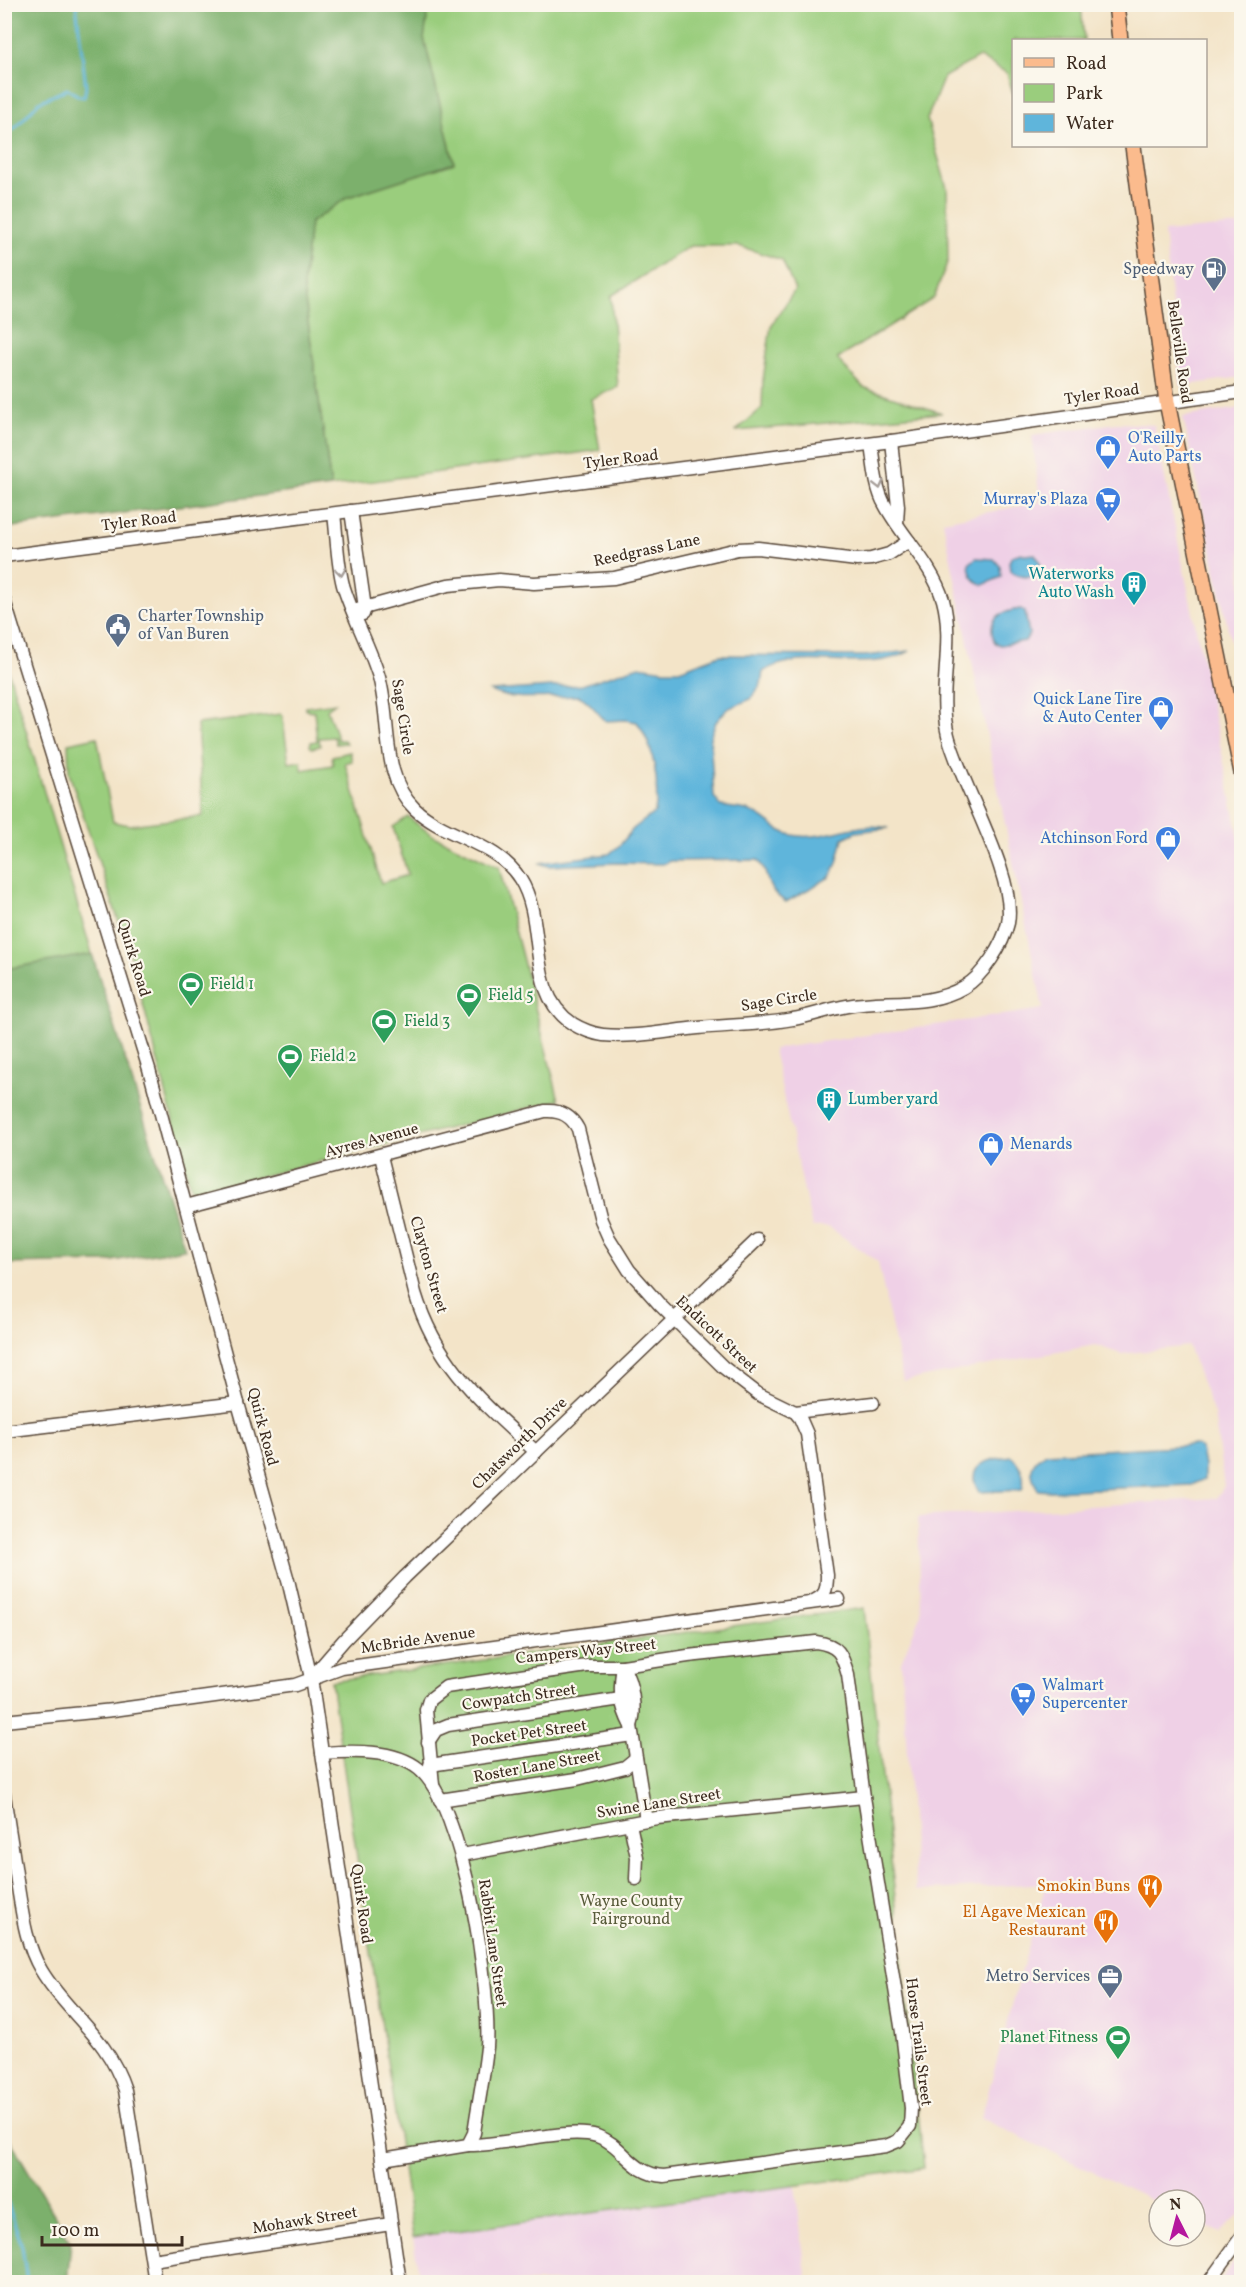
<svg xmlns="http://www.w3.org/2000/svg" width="1246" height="2287" font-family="Vollkorn,serif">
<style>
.built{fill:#efd0e6}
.green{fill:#9acd7d;stroke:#6a7c4e;stroke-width:1.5}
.forest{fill:#7bb06c;stroke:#5b6d45;stroke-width:1.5}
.water{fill:#5fb5db;stroke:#4d707c;stroke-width:1.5}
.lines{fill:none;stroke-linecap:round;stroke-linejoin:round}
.stream{stroke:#5fb5db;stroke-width:3}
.minor-casing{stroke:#574638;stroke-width:15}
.major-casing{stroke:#574638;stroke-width:18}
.minor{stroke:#fff;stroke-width:12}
.major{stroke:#fbbb8d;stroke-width:15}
.oneway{stroke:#a79f9a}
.labels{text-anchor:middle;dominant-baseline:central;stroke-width:4.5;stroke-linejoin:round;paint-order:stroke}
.service-label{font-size:16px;fill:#4e5e75;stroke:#fbf7ec;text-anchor:end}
.street-label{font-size:16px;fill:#3b2a1e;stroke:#fbf7ec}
.shop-label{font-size:16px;fill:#366cbe;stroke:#fbf7ec;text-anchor:start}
.culture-label{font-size:16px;fill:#0d838f;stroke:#fbf7ec;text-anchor:end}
.leisure-label{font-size:16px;fill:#27864d;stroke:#fbf7ec;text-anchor:start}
.food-label{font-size:16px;fill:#c56008;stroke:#fbf7ec;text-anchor:end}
.park-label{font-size:16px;fill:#585b3a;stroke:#fbf7ec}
</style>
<rect width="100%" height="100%" fill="#fbf7ec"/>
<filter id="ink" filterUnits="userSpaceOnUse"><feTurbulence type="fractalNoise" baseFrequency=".0167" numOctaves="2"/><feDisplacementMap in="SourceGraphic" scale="12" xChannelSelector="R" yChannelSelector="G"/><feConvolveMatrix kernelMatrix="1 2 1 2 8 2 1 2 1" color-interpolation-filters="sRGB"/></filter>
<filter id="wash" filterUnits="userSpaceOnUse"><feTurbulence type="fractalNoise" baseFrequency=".008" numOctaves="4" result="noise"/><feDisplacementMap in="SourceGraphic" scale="24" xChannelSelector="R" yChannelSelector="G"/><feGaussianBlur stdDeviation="1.35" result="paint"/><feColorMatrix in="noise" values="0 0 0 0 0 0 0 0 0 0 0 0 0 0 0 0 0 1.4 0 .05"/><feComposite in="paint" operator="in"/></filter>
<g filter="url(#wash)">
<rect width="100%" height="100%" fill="#f3e4c8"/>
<g class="built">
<path d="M1241,225V377L1181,386L1164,232Z"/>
<path d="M1241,408H1242L1241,689L1183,417Z"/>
<path d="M1117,423L1154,425L1242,851V2212L1220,2233L1195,2221V2200H1159V2204L981,2118L1046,1883L916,1891L901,1662L921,1613L918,1517L1217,1498L1224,1486L1214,1414L1188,1346L1121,1354L1095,1345L903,1381L878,1262L829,1227H812L773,1049L1043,1009L943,521L1040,502L1032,435Z"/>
<path d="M795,2185L807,2282H420L413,2237Z"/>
<path d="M1241,2253V2282H1219L1225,2274Z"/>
</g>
<g class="green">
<path d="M429,5H1081L1084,40H1014L1013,94L1007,73L979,57L944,77L927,119L947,188L948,260L934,298L837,359L863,387L942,413L736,431L762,408L763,380L771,326L795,290L782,260L739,246H690L611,296L618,387L591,399L600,450L331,487L303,286L310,223L348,197L454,163L424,38Z"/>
<path d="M4,656L92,954L5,974H4Z"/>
<path d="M335,703L327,709L338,740H344L346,743L336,744L334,737L319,738L320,746L312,748L310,746L311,742L317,741L314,711L306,710L305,707Z"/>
<path d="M282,714L289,763L301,761L302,770L333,765L332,756L350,752L352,761L345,763L381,883L408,875L393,827L408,817L432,835L499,867L559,1100L192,1194L132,961L69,773L68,743L97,737L113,822L130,825L203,816L197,724Z"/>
<path d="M864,1608L924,2168L413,2237L331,1681Z"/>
</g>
<g class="forest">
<path d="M4,5H429L424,38L454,163L348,197L310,223L303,286L331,487L5,528Z"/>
<path d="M92,954L185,1249L106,1262L5,1264V969Z"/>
<path d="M4,2130L71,2243L67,2282H5Z"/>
</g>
<g class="water">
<path d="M1021,553L1026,555L1035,554L1039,560L1041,568C1033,580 1021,578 1010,571L1009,562L1012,556Z"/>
<path d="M976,558L994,559L1000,566L1001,577L983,585C973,581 970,575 969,564Z"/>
<path d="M1021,609L1025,612L1029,634L1025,641L1001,645L995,643C985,618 1001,611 1021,609Z"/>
<path d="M910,651C867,676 799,646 763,672L761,684L751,699L727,709L716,722L710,737L714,797L721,806C729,808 746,808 752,812C767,818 776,832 792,835C824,842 854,820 889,828L856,832L843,838L837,863L830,877L786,902C761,886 773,878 758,860L670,861L663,864L617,863L548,866L539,863L609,854L620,845L633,829L655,812C660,784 654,745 637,722L625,720L606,721C596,713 591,701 579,696C554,696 511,702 490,691L582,685L639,666L665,670H679L720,655L865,656Z"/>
<path d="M1195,1445L1201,1449L1204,1466V1479L1192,1485L1050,1491L1038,1490C1029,1473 1028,1463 1046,1453Z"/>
<path d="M1011,1456C1021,1465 1026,1477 1022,1490L979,1492C963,1465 989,1459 1011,1456Z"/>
</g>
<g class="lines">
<g class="stream">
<path d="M4,136L16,127L39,102L67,89L79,96L84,97L86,87L76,4"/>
<path d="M4,2193L22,2246L27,2282"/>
</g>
</g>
</g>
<g filter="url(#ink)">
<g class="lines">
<defs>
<g id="minor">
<path d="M891,441L898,506L897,523"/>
<path d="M351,511L365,608L363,614"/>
<path d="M334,514C337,537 337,562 343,585C352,615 368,643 378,674C392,716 379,775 415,809C446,838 497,842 520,879C548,923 524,992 573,1024C581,1029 594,1034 603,1035C634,1038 667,1031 698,1028C729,1025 762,1025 793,1019C811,1016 829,1009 847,1006C886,999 929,1008 964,987C983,976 1003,945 1008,923C1017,876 961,786 948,735C937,692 955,644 943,600C932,564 902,537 885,505C875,488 874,463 871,444"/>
<path d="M4,556L899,440L1242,392"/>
<path d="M4,600L149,1069L238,1403L289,1584L311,1678L400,2282"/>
<path d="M353,611L448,585L499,580L534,583L614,578L738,549L758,548L857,560L871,559L889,554L909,541"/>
<path d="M381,1156L415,1293C437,1366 482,1402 536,1452"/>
<path d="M186,1206L545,1111C560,1110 571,1115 578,1129L601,1220L609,1238L629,1270L660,1305L723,1367L758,1394L795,1412L800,1418L807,1434L827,1575C827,1590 826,1596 811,1602"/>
<path d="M795,1412L873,1403"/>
<path d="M4,1431L238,1403"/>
<path d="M623,1666C619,1689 620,1706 631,1726L646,1820"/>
<path d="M623,1667C632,1683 637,1709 631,1726"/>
<path d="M313,1676L344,1640L405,1577L757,1240"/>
<path d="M4,1721L113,1710L295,1685L342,1668L839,1599"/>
<path d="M428,1742L436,1730L448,1725L621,1699"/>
<path d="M322,1753C352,1751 394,1749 419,1769C464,1806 491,1989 487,2047C484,2076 478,2104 474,2133L468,2145L383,2159"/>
<path d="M430,1765L632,1735"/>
<path d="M433,1785L426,1710L429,1700L446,1687L587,1666H623L688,1656L816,1642C839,1645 842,1654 848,1675L864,1797L902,2032L911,2108L910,2126L898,2141L886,2146L664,2176C631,2174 624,2145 597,2136C567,2127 503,2146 468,2145"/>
<path d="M4,1794C8,1823 13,1852 17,1881C22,1911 25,1943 41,1970C67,2014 107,2035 125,2090L155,2282"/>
<path d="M440,1800L577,1779L625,1767L636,1758"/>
<path d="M630,1824L637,1857L636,1879"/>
<path d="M462,1855L657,1818L864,1797"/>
<path d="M152,2260L391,2224"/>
<path d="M1209,2282L1242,2236"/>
</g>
<g id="major">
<path d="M1116,4L1120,40"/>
<path d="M1133,146L1167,402L1242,773"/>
</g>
</defs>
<use href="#minor" class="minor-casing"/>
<use href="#major" class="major-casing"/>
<use href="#minor" class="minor"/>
<use href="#major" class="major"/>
</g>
<defs><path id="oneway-chevron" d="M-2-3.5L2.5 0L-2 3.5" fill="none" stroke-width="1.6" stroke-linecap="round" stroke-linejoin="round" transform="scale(1.5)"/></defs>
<g class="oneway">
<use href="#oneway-chevron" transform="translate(879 485) rotate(76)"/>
<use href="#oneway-chevron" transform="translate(341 572) rotate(82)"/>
</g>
</g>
<defs>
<symbol id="fuel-pin" viewBox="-11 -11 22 30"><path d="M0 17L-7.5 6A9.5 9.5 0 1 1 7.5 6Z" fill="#5c6f8a" stroke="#fbf7ec"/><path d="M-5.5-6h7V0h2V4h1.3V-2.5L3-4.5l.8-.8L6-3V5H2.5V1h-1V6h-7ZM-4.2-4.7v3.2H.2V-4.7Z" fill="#fff"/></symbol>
<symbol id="shop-pin" viewBox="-11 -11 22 30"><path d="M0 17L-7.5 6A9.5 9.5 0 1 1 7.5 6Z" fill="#3f7fe0" stroke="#fbf7ec"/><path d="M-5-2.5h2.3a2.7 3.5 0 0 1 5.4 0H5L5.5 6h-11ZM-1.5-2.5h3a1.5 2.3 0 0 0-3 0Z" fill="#fff"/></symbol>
<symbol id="supermarket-pin" viewBox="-11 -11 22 30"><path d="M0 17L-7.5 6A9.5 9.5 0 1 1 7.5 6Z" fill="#3f7fe0" stroke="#fbf7ec"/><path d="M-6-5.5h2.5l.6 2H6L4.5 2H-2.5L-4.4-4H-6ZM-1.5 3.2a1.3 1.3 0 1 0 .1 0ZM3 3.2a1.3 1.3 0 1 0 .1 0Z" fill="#fff"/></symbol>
<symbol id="building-pin" viewBox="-11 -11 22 30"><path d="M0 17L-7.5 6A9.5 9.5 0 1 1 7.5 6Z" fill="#0f9aa8" stroke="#fbf7ec"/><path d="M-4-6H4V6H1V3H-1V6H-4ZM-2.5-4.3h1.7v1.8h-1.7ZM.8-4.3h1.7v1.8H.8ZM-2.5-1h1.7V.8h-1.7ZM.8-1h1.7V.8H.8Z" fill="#fff"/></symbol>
<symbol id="civic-pin" viewBox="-11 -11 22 30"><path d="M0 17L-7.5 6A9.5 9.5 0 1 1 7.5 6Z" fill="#5c6f8a" stroke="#fbf7ec"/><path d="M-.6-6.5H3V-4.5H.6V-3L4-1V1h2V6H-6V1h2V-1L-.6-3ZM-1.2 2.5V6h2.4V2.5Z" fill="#fff"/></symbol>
<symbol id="stadium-pin" viewBox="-11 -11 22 30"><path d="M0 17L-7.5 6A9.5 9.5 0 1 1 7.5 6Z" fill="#2e9e5b" stroke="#fbf7ec"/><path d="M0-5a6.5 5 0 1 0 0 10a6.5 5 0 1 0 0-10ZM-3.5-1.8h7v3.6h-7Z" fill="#fff"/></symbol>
<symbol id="restaurant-pin" viewBox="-11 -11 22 30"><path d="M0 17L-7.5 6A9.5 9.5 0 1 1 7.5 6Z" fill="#e8710a" stroke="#fbf7ec"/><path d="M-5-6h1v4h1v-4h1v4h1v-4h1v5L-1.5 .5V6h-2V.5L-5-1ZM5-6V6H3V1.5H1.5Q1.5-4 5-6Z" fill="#fff"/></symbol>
<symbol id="office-pin" viewBox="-11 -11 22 30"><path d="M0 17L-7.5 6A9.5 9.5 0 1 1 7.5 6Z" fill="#5c6f8a" stroke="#fbf7ec"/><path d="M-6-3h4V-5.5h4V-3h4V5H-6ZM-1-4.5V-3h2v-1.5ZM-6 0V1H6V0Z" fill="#fff"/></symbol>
</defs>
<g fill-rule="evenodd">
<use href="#fuel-pin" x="1199" y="255" width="30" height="40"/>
<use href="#shop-pin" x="1093" y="433" width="30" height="40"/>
<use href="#supermarket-pin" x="1093" y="485" width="30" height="40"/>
<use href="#building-pin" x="1119" y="569" width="30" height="40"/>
<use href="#civic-pin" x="103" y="611" width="30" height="40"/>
<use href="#shop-pin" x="1146" y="694" width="30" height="40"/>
<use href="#shop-pin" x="1153" y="824" width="30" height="40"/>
<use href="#stadium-pin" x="176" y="970" width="30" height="40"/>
<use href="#stadium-pin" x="454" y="981" width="30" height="40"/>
<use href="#stadium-pin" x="369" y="1007" width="30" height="40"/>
<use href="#stadium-pin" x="275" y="1042" width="30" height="40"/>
<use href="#building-pin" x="814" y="1085" width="30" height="40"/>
<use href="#shop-pin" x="976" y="1130" width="30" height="40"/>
<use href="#supermarket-pin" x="1008" y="1680" width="30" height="40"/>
<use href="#restaurant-pin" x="1135" y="1872" width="30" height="40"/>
<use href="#restaurant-pin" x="1091" y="1907" width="30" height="40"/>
<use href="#office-pin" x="1095" y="1962" width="30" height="40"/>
<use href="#stadium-pin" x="1103" y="2023" width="30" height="40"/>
</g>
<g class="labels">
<g class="service-label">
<text x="1194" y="270">Speedway</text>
<text x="138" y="617" text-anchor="start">Charter Township<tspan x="138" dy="18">of Van Buren</tspan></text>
<text x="1090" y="1977">Metro Services</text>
</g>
<g class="street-label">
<text transform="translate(1179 352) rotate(82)">Belleville Road</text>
<text transform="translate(1102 395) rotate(-8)">Tyler Road</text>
<text transform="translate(621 460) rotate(-7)">Tyler Road</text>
<text transform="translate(139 522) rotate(-7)">Tyler Road</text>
<text transform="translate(647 551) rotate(-12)">Reedgrass Lane</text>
<text transform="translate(402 717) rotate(81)">Sage Circle</text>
<text transform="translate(133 958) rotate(73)">Quirk Road</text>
<text transform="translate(779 1001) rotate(-9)">Sage Circle</text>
<text transform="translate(372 1141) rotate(-15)">Ayres Avenue</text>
<text transform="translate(428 1265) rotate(74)">Clayton Street</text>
<text transform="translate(716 1335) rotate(43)">Endicott Street</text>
<text transform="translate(262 1427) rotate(75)">Quirk Road</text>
<text transform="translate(520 1444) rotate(-44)">Chatsworth Drive</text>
<text transform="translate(418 1641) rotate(-8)">McBride Avenue</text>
<text transform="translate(586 1652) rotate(-6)">Campers Way Street</text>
<text transform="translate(519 1698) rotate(-8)">Cowpatch Street</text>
<text transform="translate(529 1734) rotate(-8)">Pocket Pet Street</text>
<text transform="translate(537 1767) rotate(-10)">Roster Lane Street</text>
<text transform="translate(659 1804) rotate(-9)">Swine Lane Street</text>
<text transform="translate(361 1904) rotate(82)">Quirk Road</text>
<text transform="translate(492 1943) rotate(82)">Rabbit Lane Street</text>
<text transform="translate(918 2042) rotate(83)">Horse Trails Street</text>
<text transform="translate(305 2221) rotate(-9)">Mohawk Street</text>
</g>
<g class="shop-label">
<text x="1128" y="439">O'Reilly<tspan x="1128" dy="18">Auto Parts</tspan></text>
<text x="1088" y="500" text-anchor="end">Murray's Plaza</text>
<text x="1142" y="700" text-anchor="end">Quick Lane Tire<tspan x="1142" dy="18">&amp; Auto Center</tspan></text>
<text x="1148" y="839" text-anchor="end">Atchinson Ford</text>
<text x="1010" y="1145">Menards</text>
<text x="1042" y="1686">Walmart<tspan x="1042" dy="18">Supercenter</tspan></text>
</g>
<g class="culture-label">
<text x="1114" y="575">Waterworks<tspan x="1114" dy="18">Auto Wash</tspan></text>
<text x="848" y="1100" text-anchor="start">Lumber yard</text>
</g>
<g class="leisure-label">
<text x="210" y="985">Field 1</text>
<text x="488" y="996">Field 5</text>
<text x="404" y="1022">Field 3</text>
<text x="310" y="1057">Field 2</text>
<text x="1098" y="2038" text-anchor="end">Planet Fitness</text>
</g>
<g class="food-label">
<text x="1130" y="1887">Smokin Buns</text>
<text x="1086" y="1913">El Agave Mexican<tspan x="1086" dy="18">Restaurant</tspan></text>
</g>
<g class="park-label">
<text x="631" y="1902">Wayne County<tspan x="631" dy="18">Fairground</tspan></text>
</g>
</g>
<rect width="1246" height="2287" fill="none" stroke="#fbf7ec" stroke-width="24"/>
<rect x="1012" y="39" width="195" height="108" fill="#fbf7ec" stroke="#aea59a" stroke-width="1.5"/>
<rect x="1024" y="58" width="30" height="9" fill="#fbbb8d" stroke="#aea59a" stroke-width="1.5"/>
<text x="1066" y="69" font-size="18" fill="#3b2a1e">Road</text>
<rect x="1024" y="84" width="30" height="18" fill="#9acd7d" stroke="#aea59a" stroke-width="1.5"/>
<text x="1066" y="99" font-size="18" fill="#3b2a1e">Park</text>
<rect x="1024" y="114" width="30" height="18" fill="#5fb5db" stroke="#aea59a" stroke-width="1.5"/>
<text x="1066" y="129" font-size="18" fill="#3b2a1e">Water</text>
<g transform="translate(1177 2218) rotate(354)"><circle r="28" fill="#fbf7ec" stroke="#aea59a" stroke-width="1.5"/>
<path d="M0-4.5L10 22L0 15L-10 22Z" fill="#b5179e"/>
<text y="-9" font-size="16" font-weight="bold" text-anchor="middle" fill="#3b2a1e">N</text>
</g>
<path d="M42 2236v9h140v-9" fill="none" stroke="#3b2a1e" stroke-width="3"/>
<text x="51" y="2236" font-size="18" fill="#3b2a1e" stroke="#fbf7ec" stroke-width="4.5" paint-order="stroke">100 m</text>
</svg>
